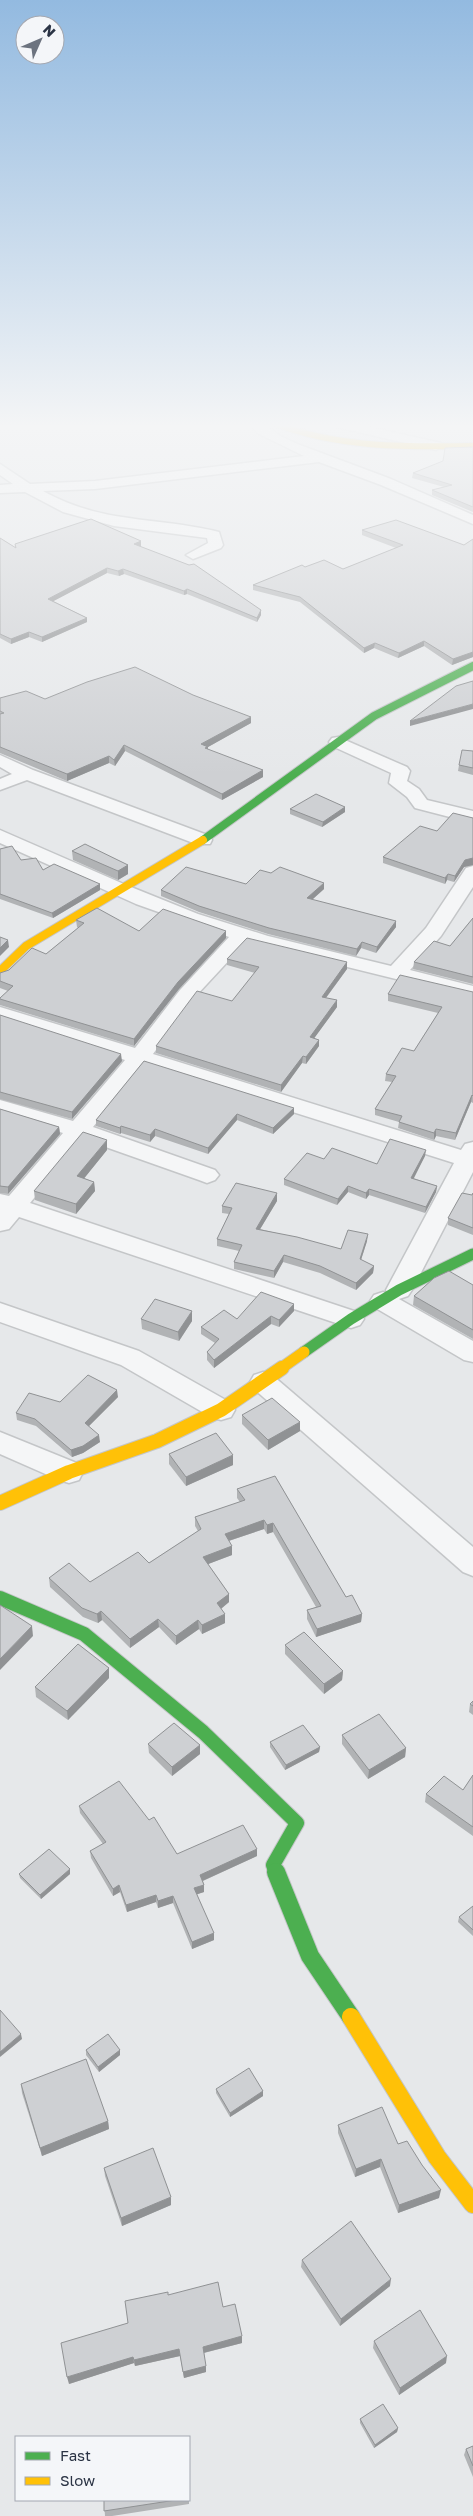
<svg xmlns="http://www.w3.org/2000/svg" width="473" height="2516" font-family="'Golos Text',sans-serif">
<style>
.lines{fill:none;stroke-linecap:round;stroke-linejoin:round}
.street-casing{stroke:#c4c6c8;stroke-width:3}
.fast-far3-casing{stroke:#c4c6c8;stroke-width:10}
.fast-far2-casing{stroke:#c4c6c8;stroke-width:13}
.fast-far1-casing{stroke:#c4c6c8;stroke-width:16}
.fast-casing{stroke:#c4c6c8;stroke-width:20}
.slow-far4-casing{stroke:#c4c6c8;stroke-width:8}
.slow-far3-casing{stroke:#c4c6c8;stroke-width:10}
.slow-far2-casing{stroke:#c4c6c8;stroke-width:13}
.slow-far1-casing{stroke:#c4c6c8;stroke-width:16}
.slow-casing{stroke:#c4c6c8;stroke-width:20}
.street{fill:#f5f6f7;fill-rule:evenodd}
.fast-far3{stroke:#4caf50;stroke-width:8}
.fast-far2{stroke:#4caf50;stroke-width:11}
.fast-far1{stroke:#4caf50;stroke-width:14}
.fast{stroke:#4caf50;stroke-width:18}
.slow-far4{stroke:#ffc107;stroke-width:6}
.slow-far3{stroke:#ffc107;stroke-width:8}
.slow-far2{stroke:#ffc107;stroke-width:11}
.slow-far1{stroke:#ffc107;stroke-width:14}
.slow{stroke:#ffc107;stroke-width:18}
.wall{fill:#b1b3b5}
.shaded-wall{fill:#909294}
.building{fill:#ced0d3;stroke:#909294}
</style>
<rect width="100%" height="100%" fill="#e6e8ea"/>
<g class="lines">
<defs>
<g id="street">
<path d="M249,423H262L282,437L300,445L391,479L473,515V524L381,485L319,462L95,489L43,491C104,525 155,516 219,532L223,545L221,548L193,559L186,555L208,543L207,538L114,526L63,512L25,492L0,493V485L13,484L0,475V464L30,484L95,481L304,456L259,434Z"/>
<path d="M331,423H352L441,443L443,446L436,450L332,426Z"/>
<path d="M338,737L407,767L410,771L407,781L419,789L427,800L473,811V823L415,808L407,797L389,783L391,773L332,746L329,742L332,738Z"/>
<path d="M0,755L33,770L210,836L212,840L210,844H196L27,780L0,790V779L12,774L0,767Z"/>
<path d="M0,830L126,885L198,914L268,936L391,966L426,928L466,868L473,866V887L441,936L410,970L473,986V998L246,942L194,998L153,1054L461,1150L465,1144L473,1142V1172L412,1290L408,1296L399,1299L473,1341V1362L464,1360L374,1307L370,1301L374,1295L383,1292L388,1294L386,1290L454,1163L144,1065L93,1127L215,1170L219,1175L215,1180L207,1183L199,1180L83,1139L30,1203L360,1313L364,1319L360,1325L351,1328L342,1325L19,1217L9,1229L0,1231V1194L9,1196L63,1133L0,1114V1100L73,1121L125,1060L0,1020V1007L135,1048L180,990L229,937L136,904L0,843Z"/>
<path d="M0,1303L139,1351L231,1403L235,1410L231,1417L221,1420L211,1417L121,1365L0,1322Z"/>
<path d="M263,1372L272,1375L473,1547V1576L463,1572L254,1389L250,1382L254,1375Z"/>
<path d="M0,1432L79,1464L83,1472L79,1480L69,1483L59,1480L0,1454Z"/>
</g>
<path id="fast-far3" d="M203,840L374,716L473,666"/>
<path id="fast-far2" d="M304,1352L351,1319L399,1290L473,1254"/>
<path id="fast-far1" d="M0,1598L84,1634L203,1732L297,1823L273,1865L276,1873"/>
<path id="fast" d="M276,1872L310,1956L351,2017"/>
<path id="slow-far4" d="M273,423C339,448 404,447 473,446"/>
<path id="slow-far3" d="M0,971L26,946L203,840"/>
<path id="slow-far2" d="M280,1369L304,1352"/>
<path id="slow-far1" d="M0,1503L69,1472L157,1441L221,1410L282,1368"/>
<path id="slow" d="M351,2017L437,2157L473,2204"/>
</defs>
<use href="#street" class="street-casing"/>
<use href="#fast-far3" class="fast-far3-casing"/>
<use href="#fast-far2" class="fast-far2-casing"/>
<use href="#fast-far1" class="fast-far1-casing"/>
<use href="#fast" class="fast-casing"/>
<use href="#slow-far4" class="slow-far4-casing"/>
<use href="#slow-far3" class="slow-far3-casing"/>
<use href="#slow-far2" class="slow-far2-casing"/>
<use href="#slow-far1" class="slow-far1-casing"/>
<use href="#slow" class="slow-casing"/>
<use href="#street" class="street"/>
<use href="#fast-far3" class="fast-far3"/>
<use href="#fast-far2" class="fast-far2"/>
<use href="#fast-far1" class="fast-far1"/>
<use href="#fast" class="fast"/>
<use href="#slow-far4" class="slow-far4"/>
<use href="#slow-far3" class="slow-far3"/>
<use href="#slow-far2" class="slow-far2"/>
<use href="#slow-far1" class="slow-far1"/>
<use href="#slow" class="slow"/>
</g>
<g class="wall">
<path d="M473,447V512L432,495V490L444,487L412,478L413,473L443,461Z"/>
<path d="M362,530L464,545L473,539V657L452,665L424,646L398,658L374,648L364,653L300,602L253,590V585L305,567L343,569L396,548L362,535Z"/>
<path d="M0,538L15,547V544L141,541V546H140L261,610V615L257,622L187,594L184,595L124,574L119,576L107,573L53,601L87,618V622L42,642L29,637L11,644L0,638Z"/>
<path d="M0,698L45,699L251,723L208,747V749L263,777L222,800L125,751L115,766L109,763L67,781L0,753Z"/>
<path d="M473,751V775L458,771L459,765Z"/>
<path d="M345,807V812L322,827L290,814V809Z"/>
<path d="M473,818V865L464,867L454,882L447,880L445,884L383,863V857L437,831Z"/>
<path d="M0,849L21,860L43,870L100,884V890L53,918L0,899Z"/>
<path d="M72,851L128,865V874L118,880L73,860Z"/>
<path d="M271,873L324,883V889L312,900L396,927L376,953L361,948L356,956L268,934L199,912L161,896V890L246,884Z"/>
<path d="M473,918V984L413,969L414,962L450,946Z"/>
<path d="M76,920L139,931L226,938L179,989L134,1046L0,1005V998L8,991L0,988V973L9,970L46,954L78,928L77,927Z"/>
<path d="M227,959L347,962V969L326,998L337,1007L314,1038L319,1040V1046L306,1064L302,1063L281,1092L156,1053V1046L232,1001L255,973L227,965Z"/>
<path d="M473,992V1103L471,1102L455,1140L436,1136L434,1140L398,1128L399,1122L375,1115V1109L392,1082L385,1081L386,1074L414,1051L438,1013L388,1001V994Z"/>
<path d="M0,1015L122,1061L72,1119L0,1099Z"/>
<path d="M144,1061L294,1114L273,1134L237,1120L208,1154L155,1136L150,1142L121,1133L120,1134L96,1126V1120Z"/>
<path d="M0,1109L59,1127L60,1134L8,1194L0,1193Z"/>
<path d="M107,1150L84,1178L94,1182L95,1191L76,1214L35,1200L34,1191Z"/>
<path d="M425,1156L413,1178L437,1186L436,1192L425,1213L369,1195L366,1199L348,1192L337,1205L284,1185V1179L324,1159L377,1164Z"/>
<path d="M277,1193V1201L260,1229L341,1249L367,1241L361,1260L374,1266L373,1273L356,1290L320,1273L283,1262L274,1278L234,1269V1262L239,1251L217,1246V1239L229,1214L222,1213V1206Z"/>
<path d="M473,1193V1235L448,1225V1218L472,1195Z"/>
<path d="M473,1285V1339L413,1305L414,1296Z"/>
<path d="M294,1311L279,1327L271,1324L214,1368L207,1360V1352L215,1343L201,1334V1327L237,1319Z"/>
<path d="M141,1319L192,1321L179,1341L142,1329Z"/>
<path d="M118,1397L89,1426L100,1442L83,1453L72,1457L36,1426L17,1420L16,1413L60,1402Z"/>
<path d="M242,1415L300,1431L268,1450L242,1424Z"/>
<path d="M169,1454L233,1465L186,1486L169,1464Z"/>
<path d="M275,1476L346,1597L362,1614L361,1622L316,1637L307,1619V1610L316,1607L273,1532L267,1534L264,1529L229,1541L232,1555L208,1564L229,1594V1602L221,1609L225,1623L202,1634L199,1629L176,1645L159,1627L130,1648L102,1620L98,1623L83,1617L50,1587L49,1578L90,1582L149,1563L198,1531L195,1526V1517L240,1502L237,1498V1489Z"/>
<path d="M285,1645L343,1671L342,1680L324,1694L285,1654Z"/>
<path d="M109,1668V1678L68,1720L36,1697L35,1687Z"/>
<path d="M473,1701V1715L469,1712L470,1704Z"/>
<path d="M342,1735L406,1748L405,1757L368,1779L342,1744Z"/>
<path d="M270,1742L320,1747L319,1752L285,1770L270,1747Z"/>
<path d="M148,1744L200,1745V1754L172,1776L149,1753Z"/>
<path d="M473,1775V1836L425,1802L426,1794L463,1790Z"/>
<path d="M79,1806L149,1820L177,1854L257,1849V1856L203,1881L204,1885V1892L197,1894L214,1940L192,1949L173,1903L158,1908L156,1902L127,1912L120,1892L113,1896L91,1858L90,1851L103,1844L80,1813Z"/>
<path d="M70,1869V1874L41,1899L20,1878L19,1874Z"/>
<path d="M473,1906V1936L458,1922L459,1917Z"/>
<path d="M86,2050H120V2055L99,2072L86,2055Z"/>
<path d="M21,2084L108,2121L109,2129L42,2156L22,2093Z"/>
<path d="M216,2089L263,2091V2096L230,2117L216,2093Z"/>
<path d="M338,2125L398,2144L439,2198L398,2213L380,2167L355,2177L338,2133Z"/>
<path d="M104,2168L171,2205L122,2226L105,2176Z"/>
<path d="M302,2260L390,2286L340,2326L301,2267Z"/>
<path d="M168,2295L223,2307L242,2343L204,2353L206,2372L184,2378L180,2356L135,2366L134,2363L69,2384Z"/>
<path d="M374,2341L446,2363L399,2395L373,2348Z"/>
<path d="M360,2419L398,2428L397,2432L374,2448L360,2423Z"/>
<path d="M473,2446V2477L464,2455L466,2449Z"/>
<path d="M189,2498V2504L112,2516H105L104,2500H189Z"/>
</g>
<g class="shaded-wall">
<path d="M141,541V546L134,548V544Z"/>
<path d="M107,568V573L48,604V599Z"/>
<path d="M123,569L124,574L119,576L118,571Z"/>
<path d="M187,589V594L184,595V591Z"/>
<path d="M261,610V615L257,622V618Z"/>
<path d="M87,618V622L42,642V637Z"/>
<path d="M29,632V637L11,644V639Z"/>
<path d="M424,641V646L398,658L399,653Z"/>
<path d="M375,643L374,648L364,653V648Z"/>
<path d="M473,652V657L452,665L453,659Z"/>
<path d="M473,704V709L410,726V721Z"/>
<path d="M251,717V723L208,747V753L201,744Z"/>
<path d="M124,745L125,751L115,766L114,760Z"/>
<path d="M109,756V763L67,781V774Z"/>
<path d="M263,770V777L222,800V794Z"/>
<path d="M345,807V812L322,827L323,822Z"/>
<path d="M473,858V865L464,867L454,882L455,876L465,860Z"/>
<path d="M128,865V874L118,880V871Z"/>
<path d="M448,874L447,880L445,884V878Z"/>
<path d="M324,883V889L306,905L307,898Z"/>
<path d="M100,884V890L53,918L52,913Z"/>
<path d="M396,921V927L376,953L377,947Z"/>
<path d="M226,931V938L179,989L134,1046V1039L178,982Z"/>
<path d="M8,940L9,947L0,956V948Z"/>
<path d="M362,942L361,948L356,956L357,949Z"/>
<path d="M347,962V969L322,1003V997Z"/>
<path d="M337,1000V1007L310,1044V1037Z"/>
<path d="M319,1040V1046L306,1064V1057Z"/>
<path d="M121,1054L122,1061L72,1119V1112Z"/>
<path d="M303,1056L302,1063L281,1092V1085Z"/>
<path d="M472,1095L471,1102L455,1140L456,1133Z"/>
<path d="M294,1108V1114L273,1134V1128Z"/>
<path d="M237,1114V1120L208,1154V1148Z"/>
<path d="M121,1126V1133L120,1134V1128Z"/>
<path d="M59,1127L60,1134L8,1194V1187Z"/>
<path d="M155,1129V1136L150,1142V1135Z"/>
<path d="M436,1129V1136L434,1140V1133Z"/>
<path d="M107,1140V1150L78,1186L77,1176Z"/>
<path d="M426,1150L425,1156L411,1184V1178Z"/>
<path d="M94,1182L95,1191L76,1214V1204Z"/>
<path d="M348,1186V1192L337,1205L338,1199Z"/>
<path d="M437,1186L436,1192L425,1213L426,1207Z"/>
<path d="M369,1189V1195L366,1199V1193Z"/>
<path d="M277,1193V1201L256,1236V1229Z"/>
<path d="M368,1234L367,1241L359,1266L360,1259Z"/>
<path d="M284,1255L283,1262L274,1278V1271Z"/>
<path d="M374,1266L373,1273L356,1290V1283Z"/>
<path d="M294,1304V1311L279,1327V1320Z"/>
<path d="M192,1311V1321L179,1341L178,1332Z"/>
<path d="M271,1316V1324L214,1368V1360Z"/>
<path d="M117,1390L118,1397L85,1430V1423Z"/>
<path d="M300,1422V1431L268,1450V1440Z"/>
<path d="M99,1435L100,1442L83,1453L72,1457L71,1450Z"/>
<path d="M233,1455V1465L186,1486V1477Z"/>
<path d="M264,1520V1529L225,1542V1534Z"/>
<path d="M273,1523V1532L267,1534V1525Z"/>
<path d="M232,1546V1555L203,1566V1557Z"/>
<path d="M229,1594V1602L217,1612V1603Z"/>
<path d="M101,1611L102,1620L98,1623L97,1614Z"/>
<path d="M225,1614V1623L202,1634V1625Z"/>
<path d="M362,1614L361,1622L316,1637L317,1629Z"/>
<path d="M158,1619L159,1627L130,1648V1639Z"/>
<path d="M198,1620L199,1629L176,1645V1636Z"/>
<path d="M32,1626L33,1636L0,1670V1659Z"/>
<path d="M109,1668V1678L68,1720L67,1711Z"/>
<path d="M343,1671L342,1680L324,1694V1684Z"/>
<path d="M200,1745V1754L172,1776V1767Z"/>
<path d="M320,1747L319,1752L285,1770L286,1765Z"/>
<path d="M406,1748L405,1757L368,1779L369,1770Z"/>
<path d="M257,1849V1856L200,1882V1875Z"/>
<path d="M70,1869V1874L41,1899L40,1895Z"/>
<path d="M119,1885L120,1892L113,1896V1889Z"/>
<path d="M204,1885V1892L195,1895L194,1888Z"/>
<path d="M156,1895V1902L127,1912L126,1905Z"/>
<path d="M173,1896V1903L158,1908V1901Z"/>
<path d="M214,1933V1940L192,1949V1942Z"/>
<path d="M21,2034L22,2039L0,2057V2052Z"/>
<path d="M120,2050V2055L99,2072L98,2067Z"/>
<path d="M263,2091V2096L230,2117V2113Z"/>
<path d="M108,2121L109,2129L42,2156L40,2148Z"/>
<path d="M381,2159L380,2167L355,2177L356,2169Z"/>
<path d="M441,2190L439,2198L398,2213L399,2205Z"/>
<path d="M171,2197V2205L122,2226L121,2218Z"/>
<path d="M391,2279L390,2286L340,2326L341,2319Z"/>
<path d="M242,2336V2343L203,2353V2347Z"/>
<path d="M179,2349L180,2356L135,2366L134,2360Z"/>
<path d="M447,2356L446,2363L399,2395L400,2388Z"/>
<path d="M133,2357L134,2363L69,2384L67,2377Z"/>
<path d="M206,2366V2372L184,2378L183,2372Z"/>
<path d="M398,2428L397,2432L374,2448L375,2445Z"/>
</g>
<g class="building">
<path d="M473,447V507L432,490L452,485L413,473L443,461L445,448Z"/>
<path d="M91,519L141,541L134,544L189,565L194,564L261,610L257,618L187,589L184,591L123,569L118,571L107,568L48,599L87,618L42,637L29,632L11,639L0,634V538L16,548L15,544Z"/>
<path d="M396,520L464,545L473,539V652L453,659L424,641L399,653L375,643L364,648L300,597L253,585L302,565L305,567L324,560L343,569L403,545L362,530Z"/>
<path d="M135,667L193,695L251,717L201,744L208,747L205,748L263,770L222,794L124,745L114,760L109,756L67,774L0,747V714L4,713L0,711V698L26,691L45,699L87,682Z"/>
<path d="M473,681V704L410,721L456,686Z"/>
<path d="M462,750L473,751V768L459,765Z"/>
<path d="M316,794L345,807L323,822L290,809Z"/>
<path d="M453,813L473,818V858L465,860L455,876L448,874L445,878L383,857L420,826L437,831Z"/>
<path d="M85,844L128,865L118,871L72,851Z"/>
<path d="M12,846L21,860L36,858L43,870L54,864L100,884L52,913L0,894V849Z"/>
<path d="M186,867L246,884L260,870L271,873L280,867L324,883L307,898L396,921L377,947L362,942L357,949L269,928L199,906L161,890Z"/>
<path d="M97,908L139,931L163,909L226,931L178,982L134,1039L0,999V998L13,986L0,981V973L9,970L32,948L46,954L84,923L76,920Z"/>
<path d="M473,918V977L414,962L434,941L450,946Z"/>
<path d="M0,937L8,940L0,948Z"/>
<path d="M247,938L347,962L322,997L337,1000L310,1037L319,1040L306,1057L303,1056L281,1085L156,1046L197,991L232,1001L259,967L227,959Z"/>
<path d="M400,975L473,992V1096L472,1095L456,1133L436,1129L434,1133L399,1122L402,1116L375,1109L396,1076L386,1074L402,1048L414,1051L442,1007L388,994Z"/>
<path d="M0,1015L121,1054L72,1112L0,1092Z"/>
<path d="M144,1061L294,1108L273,1128L237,1114L208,1148L155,1129L150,1135L121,1126L120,1128L96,1120Z"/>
<path d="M0,1109L59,1127L8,1187L0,1186Z"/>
<path d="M83,1132L107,1140L77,1176L94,1182L76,1204L34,1191Z"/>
<path d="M390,1139L426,1150L411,1178L437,1186L426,1207L369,1189L366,1193L348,1186L338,1199L284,1179L307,1153L324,1159L332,1148L377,1164Z"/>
<path d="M236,1183L277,1193L256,1229L297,1237L341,1249L348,1230L368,1234L360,1259L374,1266L356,1283L320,1266L284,1255L274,1271L234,1262L242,1245L217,1239L232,1208L222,1206Z"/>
<path d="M462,1193L472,1195L473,1193V1228L448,1218Z"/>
<path d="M449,1271L473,1285V1330L414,1296L434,1278Z"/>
<path d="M261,1292L294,1304L279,1320L271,1316L214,1360L207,1352L219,1339L201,1327L224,1310L237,1319Z"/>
<path d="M155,1299L192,1311L178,1332L141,1319Z"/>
<path d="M88,1375L117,1390L85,1423L99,1435L83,1446L71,1450L35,1419L16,1413L29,1393L60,1402Z"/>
<path d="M272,1398L300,1422L268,1440L242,1415Z"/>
<path d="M216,1433L233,1455L186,1477L169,1454Z"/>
<path d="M275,1476L346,1597L352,1595L362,1614L317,1629L307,1610L321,1606L273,1523L267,1525L264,1520L225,1534L232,1546L203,1557L229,1594L217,1603L225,1614L202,1625L198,1620L176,1636L158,1619L130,1639L101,1611L97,1614L82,1608L49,1578L69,1563L90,1582L138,1552L149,1563L201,1529L195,1517L245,1500L237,1489Z"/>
<path d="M0,1605L32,1626L0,1659Z"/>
<path d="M304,1632L343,1671L324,1684L285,1645Z"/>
<path d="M78,1644L109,1668L67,1711L35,1687Z"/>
<path d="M473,1701V1706L470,1704Z"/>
<path d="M379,1714L406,1748L369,1770L342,1735Z"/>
<path d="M174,1723L200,1745L172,1767L148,1744Z"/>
<path d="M303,1725L320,1747L286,1765L270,1742Z"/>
<path d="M473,1775V1827L426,1794L444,1776L463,1790Z"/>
<path d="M119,1781L149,1820L154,1817L177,1854L243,1825L257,1849L200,1875L204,1885L194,1888L214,1933L192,1942L173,1896L158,1901L156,1895L126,1905L119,1885L113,1889L90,1851L106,1842L79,1806Z"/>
<path d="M49,1849L70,1869L40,1895L19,1874Z"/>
<path d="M473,1906V1930L459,1917Z"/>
<path d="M0,2010L21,2034L0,2052Z"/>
<path d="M108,2034L120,2050L98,2067L86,2050Z"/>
<path d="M86,2059L108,2121L40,2148L21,2084Z"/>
<path d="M249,2068L263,2091L230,2113L216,2089Z"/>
<path d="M382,2107L398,2144L407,2141L422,2165L441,2190L399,2205L381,2159L356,2169L338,2125Z"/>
<path d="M153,2148L171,2197L121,2218L104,2168Z"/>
<path d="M351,2221L391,2279L341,2319L302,2260Z"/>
<path d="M218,2282L223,2307L235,2304L242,2336L203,2347L206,2366L183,2372L179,2349L134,2360L133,2357L67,2377L61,2343L128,2323L125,2301L168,2292V2295Z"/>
<path d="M420,2310L447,2356L400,2388L374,2341Z"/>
<path d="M383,2404L398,2428L375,2445L360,2419Z"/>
<path d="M473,2446V2466L466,2449Z"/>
<path d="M104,2500H176L104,2511Z"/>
</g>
<linearGradient id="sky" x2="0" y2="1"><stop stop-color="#93bae0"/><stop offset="0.55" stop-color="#f4f5f6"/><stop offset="1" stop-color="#f4f5f6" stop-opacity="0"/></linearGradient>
<rect width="473" height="775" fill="url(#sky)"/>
<rect x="15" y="2436" width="175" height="65" fill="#f4f6f9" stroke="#a4a8b1"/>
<rect x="25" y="2452" width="25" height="8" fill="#4caf50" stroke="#a4a8b1"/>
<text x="60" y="2461" font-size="15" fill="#2b3445">Fast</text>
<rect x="25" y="2477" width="25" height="8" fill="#ffc107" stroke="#a4a8b1"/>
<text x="60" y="2486" font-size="15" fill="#2b3445">Slow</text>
<g transform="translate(40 40) rotate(45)"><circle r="24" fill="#f4f6f9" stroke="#a4a8b1"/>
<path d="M0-4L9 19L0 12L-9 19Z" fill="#6c737f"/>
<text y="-8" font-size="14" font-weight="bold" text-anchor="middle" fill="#2b3445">N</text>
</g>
</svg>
